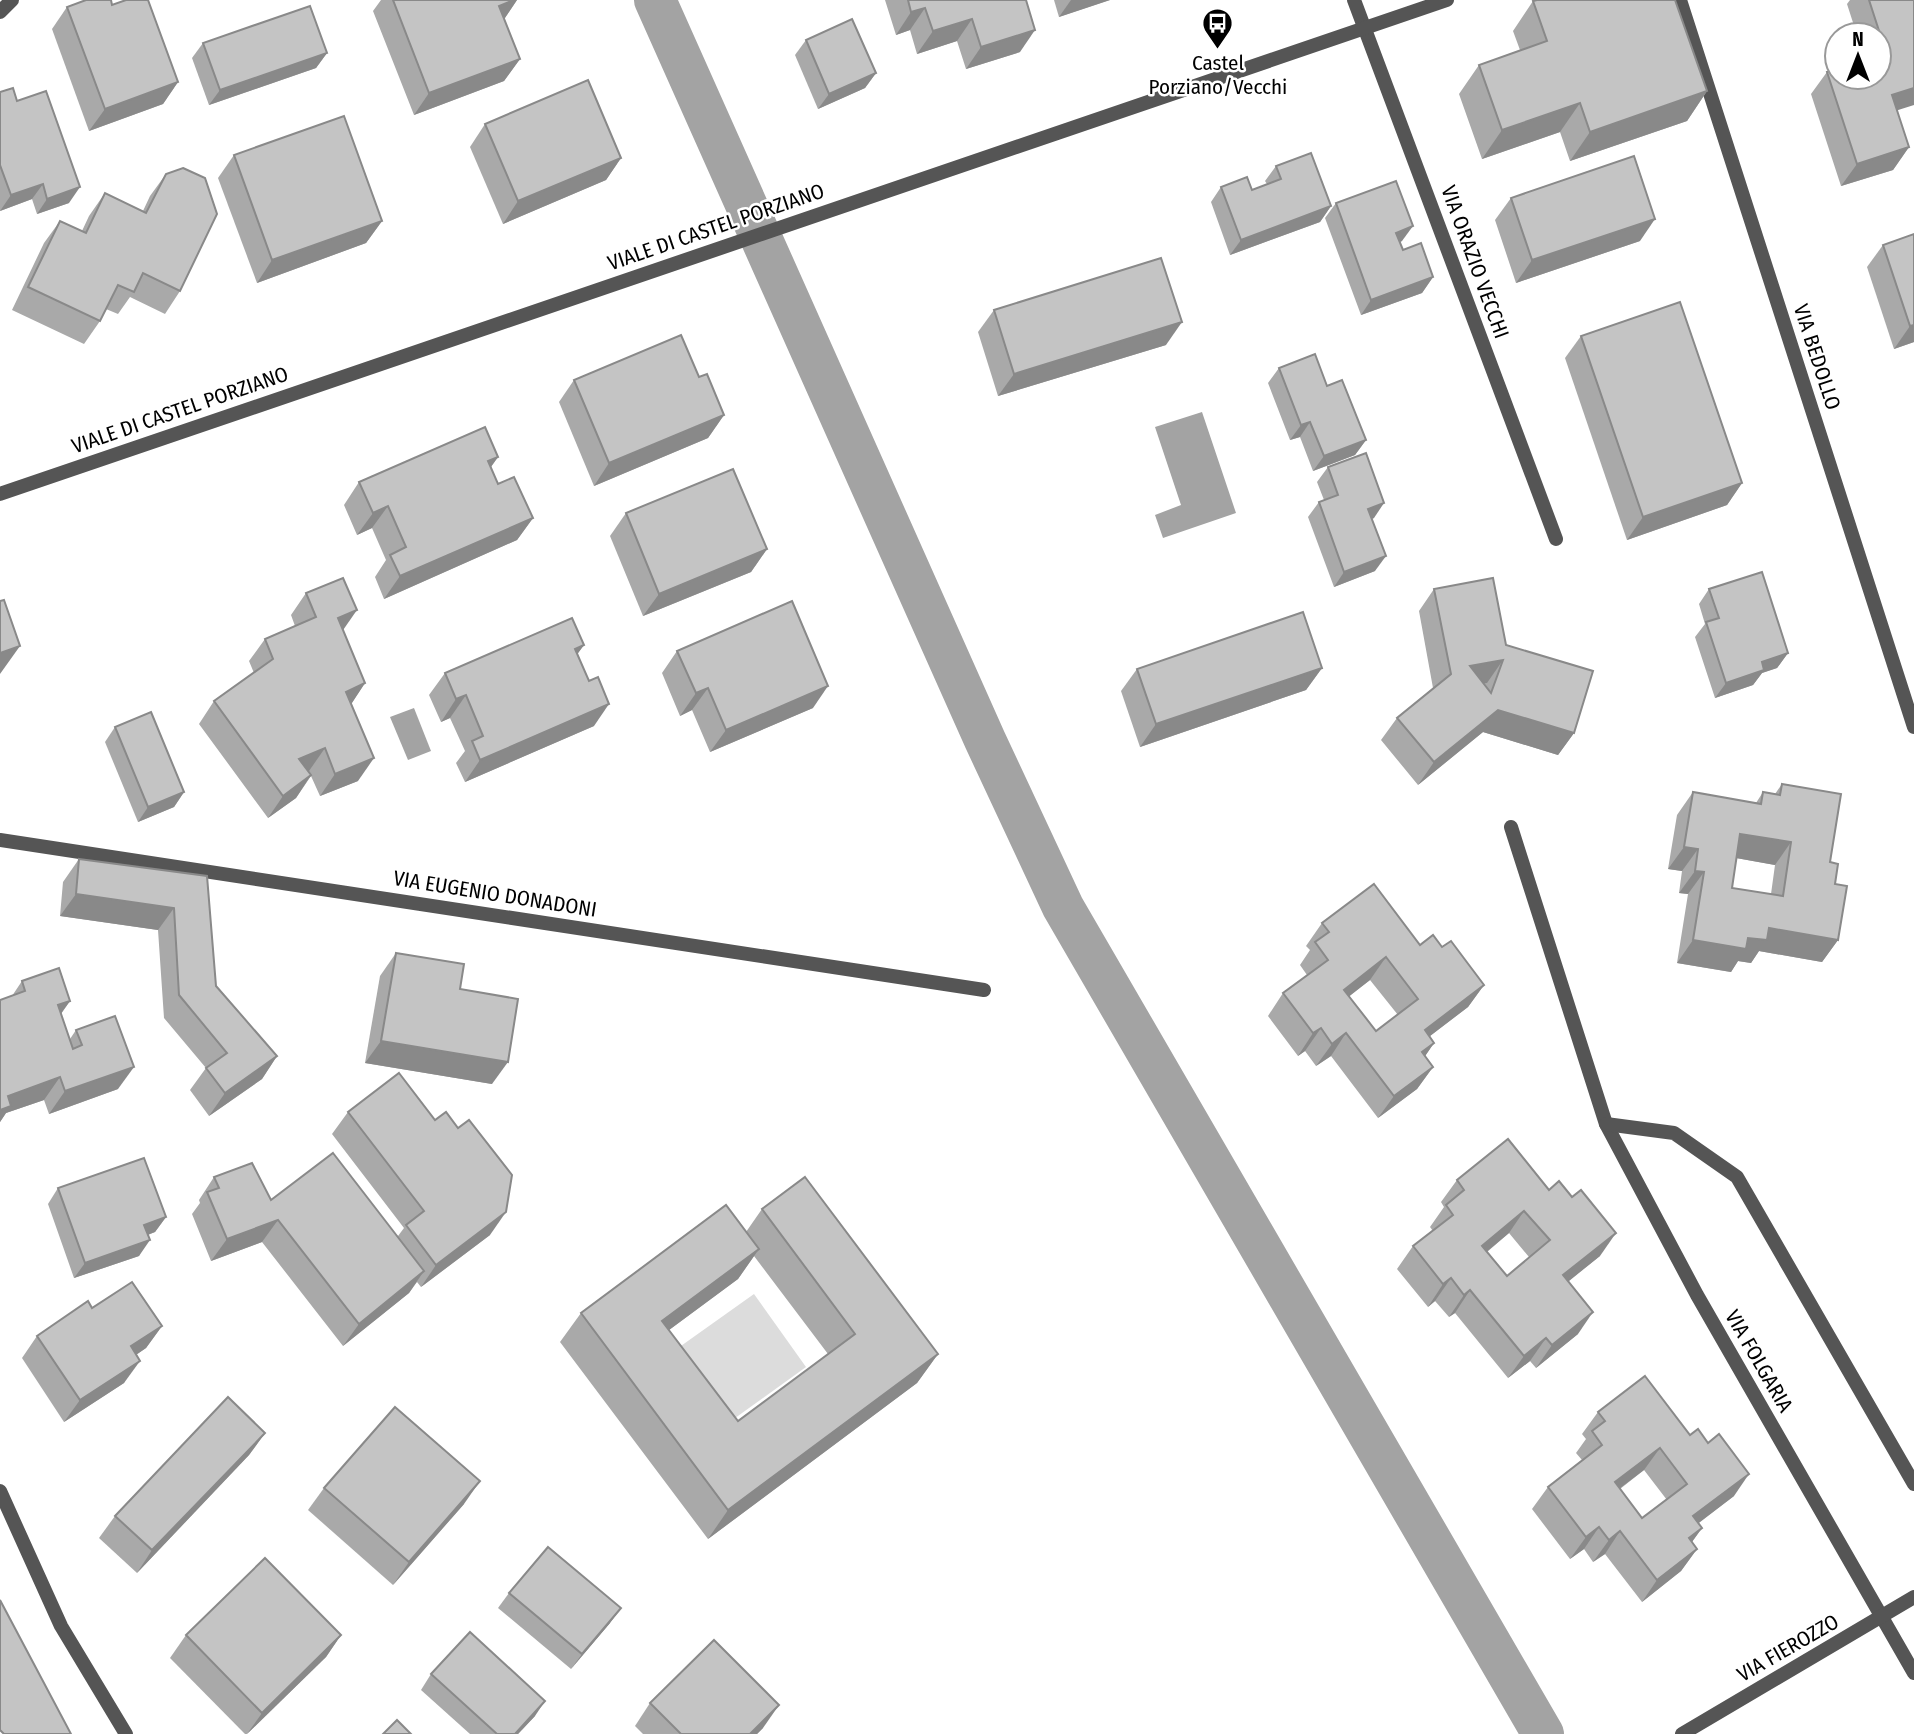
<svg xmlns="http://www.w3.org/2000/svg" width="1914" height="1734" font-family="'Fira Sans Condensed',sans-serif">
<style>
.green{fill:#dcdcdc}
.water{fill:#a3a3a3}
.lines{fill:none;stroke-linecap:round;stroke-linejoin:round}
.canal{stroke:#a3a3a3;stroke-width:42}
.minor{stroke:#555;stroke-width:14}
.tertiary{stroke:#555;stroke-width:14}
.wall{fill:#a9a9a9;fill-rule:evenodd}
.shaded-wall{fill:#898989}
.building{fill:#c4c4c4;stroke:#898989;stroke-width:2;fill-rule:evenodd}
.labels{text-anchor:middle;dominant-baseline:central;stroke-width:5;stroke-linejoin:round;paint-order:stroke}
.poi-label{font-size:21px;fill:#000;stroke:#fff}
.street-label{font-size:21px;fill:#000;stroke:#fff}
</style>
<rect width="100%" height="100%" fill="#fff"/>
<path class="green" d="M754,1294L806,1367L724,1426L671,1353Z"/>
<g class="water">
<path d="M1202,412L1236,513L1163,538L1155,515L1181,505L1155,427Z"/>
<path d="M414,708L431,751L408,760L390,717Z"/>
</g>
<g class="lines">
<path class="canal" d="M655,0L985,740L1063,907L1543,1734"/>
<g class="minor">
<path d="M1354,0L1556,539"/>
<path d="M1680,0L1914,727"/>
<path d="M0,12L12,0"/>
<path d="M1511,827L1606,1124L1697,1295L1914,1673"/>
<path d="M0,840L984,990"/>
<path d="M1606,1124L1674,1133L1737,1177L1914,1484"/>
<path d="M0,1491L61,1626L126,1734"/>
<path d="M1682,1734L1914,1597"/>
</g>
<path class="tertiary" d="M0,494L1447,0"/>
</g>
<g class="wall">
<path d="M381,0H517L504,19L520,59L504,81L414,115L373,11Z"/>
<path d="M885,0H1026L1020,52L966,69L957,41L917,54L910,30L896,35Z"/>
<path d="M1054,0H1110L1059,17Z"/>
<path d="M1850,0H1914L1897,110L1909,147L1893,170L1841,186L1811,94L1827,72L1836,69L1837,67V77H1879V35H1857L1847,4Z"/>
<path d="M1533,1L1707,91L1687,121L1570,161L1560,132L1482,159L1459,94L1479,65L1520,50L1513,31Z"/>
<path d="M67,7L178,82L163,104L89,131L52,29Z"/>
<path d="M806,40L876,73L865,88L818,109L795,55Z"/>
<path d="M203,43L327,53L316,68L209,105L192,58Z"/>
<path d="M0,92L17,101L69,203L37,214L32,199L0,211Z"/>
<path d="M485,124L621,158L606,180L503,224L470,147Z"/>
<path d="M234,155L382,221L366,243L257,283L218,178Z"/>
<path d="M1276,166L1331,206L1320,222L1230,255L1211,202L1221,187L1252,190L1267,184L1265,181Z"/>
<path d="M166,174L180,291L165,314L130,297L118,314L106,309L100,321L84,344L12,310L44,243L60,221L82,231L89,216L105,193L143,211L150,196Z"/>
<path d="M1511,198L1640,241L1516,283L1495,220Z"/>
<path d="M1336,203L1402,241L1400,242L1403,250L1433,277L1422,293L1361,315L1325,218Z"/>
<path d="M1914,234V342L1894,349L1867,267L1883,245Z"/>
<path d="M994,310L1166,345L998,396L978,332Z"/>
<path d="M1581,336L1742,483L1727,505L1627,540L1565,358Z"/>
<path d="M1279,368L1327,386L1366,440L1355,455L1313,471L1300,437L1290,440L1268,383Z"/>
<path d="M699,377L724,415L708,438L594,486L559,402L574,380Z"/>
<path d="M498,457L491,467L498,484L533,518L517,540L384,599L375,577L386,560L372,528L357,535L344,505L359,482Z"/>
<path d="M1328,467L1374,518L1372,519L1375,571L1334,587L1308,517L1319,502L1324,500L1317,482Z"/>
<path d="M626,513L767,549L751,572L643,616L610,536Z"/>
<path d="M1434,589L1506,645L1574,733L1558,755L1483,732L1418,785L1381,740L1397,718L1433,688L1419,611Z"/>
<path d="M1709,589L1788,653L1777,668L1762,673L1753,685L1715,698L1695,637L1705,624L1699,604Z"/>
<path d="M306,593L343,630L365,683L351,704L358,781L320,796L311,776L296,798L268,818L199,724L214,701L254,673L249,661L265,639L295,626L291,615Z"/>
<path d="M584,645L577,654L594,726L465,782L456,763L465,751L450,718L441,722L429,695L445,673Z"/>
<path d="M677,651L813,708L710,752L692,710L680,716L662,673Z"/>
<path d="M1322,668L1306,690L1140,747L1121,691L1137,669Z"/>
<path d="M115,727L184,792L174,807L138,822L105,742Z"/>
<path d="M1782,784L1830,862L1835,884L1838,940L1822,962L1759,951L1751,963L1738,961L1731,972L1677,963L1688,894L1679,893L1682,871L1668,869L1677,815L1693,792L1756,803L1763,792L1775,794ZM1736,858L1775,865L1771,894L1732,888Z"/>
<path d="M79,859L207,876L216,986L277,1056L262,1079L209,1116L190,1090L206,1068L164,1018L158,930L60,916L63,882Z"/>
<path d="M1322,923L1420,945L1442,947L1484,985L1468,1007L1430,1036L1434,1043L1425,1056L1433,1067L1417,1089L1378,1118L1331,1056L1316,1066L1305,1051L1298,1056L1268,1016L1283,993L1307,975L1300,965L1310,950L1306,946ZM1370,980L1398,1015L1376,1031L1349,996Z"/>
<path d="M396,953L460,989L492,1084L365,1063L380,976Z"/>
<path d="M22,981L70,1001L61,1014L70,1039L76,1030L118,1089L49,1114L44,1100L6,1113L0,1122V1000L12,996Z"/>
<path d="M348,1112L490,1235L421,1287L417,1282L409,1293L343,1346L262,1242L211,1261L192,1214L200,1203L199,1200L214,1177L271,1200L398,1236L404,1228L332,1134Z"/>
<path d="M1508,1139L1600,1256L1568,1281L1578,1334L1536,1368L1530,1361L1508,1378L1455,1313L1449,1317L1435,1301L1428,1307L1397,1269L1413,1246L1433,1231L1430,1227L1444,1207L1441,1202L1457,1180ZM1509,1233L1529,1257L1507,1276L1487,1252Z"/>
<path d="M58,1188L166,1217L155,1232L148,1235L139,1256L74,1278L48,1204Z"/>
<path d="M762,1209L938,1354L917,1383L708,1539L560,1342L581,1313L746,1232ZM754,1256L828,1354L738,1421L669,1330L738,1279Z"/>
<path d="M92,1308L162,1326L146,1348L136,1355L124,1383L64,1422L22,1358L37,1336Z"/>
<path d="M1645,1376L1734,1496L1698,1523L1702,1528L1692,1542L1697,1549L1681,1571L1642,1602L1605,1554L1593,1562L1584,1549L1570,1559L1532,1509L1548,1487L1582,1460L1576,1453L1586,1439L1582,1434L1598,1412ZM1644,1470L1667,1500L1642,1518L1620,1489Z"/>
<path d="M265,1433L249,1455L137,1573L99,1538L115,1516Z"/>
<path d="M324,1488L464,1504L393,1585L308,1510Z"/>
<path d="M509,1593L610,1623L571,1669L498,1608Z"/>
<path d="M186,1635H341L326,1657L247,1734H245L170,1658Z"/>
<path d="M431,1674L535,1716L518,1734H470L421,1690Z"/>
<path d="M650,1703L763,1728L757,1734H643L635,1726Z"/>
</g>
<g class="shaded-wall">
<path d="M514,0H517L503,21L499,6Z"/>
<path d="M1071,0H1110L1059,17Z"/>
<path d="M925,8L910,30L896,35L911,12Z"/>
<path d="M972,19L957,41L917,54L933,31Z"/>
<path d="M1035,30L1020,52L966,69L981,47Z"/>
<path d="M327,53L316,68L209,105L220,90Z"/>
<path d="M520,59L504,81L414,115L429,93Z"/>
<path d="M876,73L865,88L818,109L829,94Z"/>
<path d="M178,82L163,104L89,131L105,109Z"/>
<path d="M1914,88V105L1876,117L1892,95Z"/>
<path d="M1707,91L1687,121L1570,161L1590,132Z"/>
<path d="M1580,103L1560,132L1482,159L1502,130Z"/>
<path d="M1909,147L1893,170L1841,186L1857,164Z"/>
<path d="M621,158L606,180L503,224L518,201Z"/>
<path d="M43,184L32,199L0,211L11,195Z"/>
<path d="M80,187L69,203L37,214L47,199Z"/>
<path d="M1331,206L1320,222L1230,255L1241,240Z"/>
<path d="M1655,219L1640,241L1516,283L1532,260Z"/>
<path d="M382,221L366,243L257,283L272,260Z"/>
<path d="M1413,226L1402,241L1386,248L1396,233Z"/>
<path d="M1433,277L1422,293L1361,315L1371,300Z"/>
<path d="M1182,322L1166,345L998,396L1014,374Z"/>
<path d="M1914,325V342L1894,349L1910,326Z"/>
<path d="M724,415L708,438L594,486L609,463Z"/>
<path d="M1310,422L1300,437L1290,440L1301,425Z"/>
<path d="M1366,440L1355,455L1313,471L1324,456Z"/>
<path d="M498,457L482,479L488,461Z"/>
<path d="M1742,483L1727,505L1627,540L1643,517Z"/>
<path d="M1384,503L1374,518L1357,524L1368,509Z"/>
<path d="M388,506L372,528L357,535L373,513Z"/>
<path d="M533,518L517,540L384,599L400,576Z"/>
<path d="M767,549L751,572L643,616L659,594Z"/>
<path d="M1386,556L1375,571L1334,587L1344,572Z"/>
<path d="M357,610L341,633L338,618Z"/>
<path d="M584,645L568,667L575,649Z"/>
<path d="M20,646L0,674V653Z"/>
<path d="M1788,653L1777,668L1762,673L1753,685L1715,698L1726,683L1762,662Z"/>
<path d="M1503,660L1487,683L1454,688L1470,666Z"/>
<path d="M1322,668L1306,690L1140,747L1156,724Z"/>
<path d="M365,683L350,706L346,692Z"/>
<path d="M828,686L813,708L710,752L726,730Z"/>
<path d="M708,688L692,710L680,716L696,693Z"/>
<path d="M466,695L450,718L441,722L456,699Z"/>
<path d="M609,704L594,726L465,782L480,760Z"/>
<path d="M1498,710L1574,733L1558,755L1483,732L1418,785L1434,762Z"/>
<path d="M325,748L309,771L284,781L299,759Z"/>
<path d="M374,758L358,781L320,796L335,774Z"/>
<path d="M311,775L296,798L268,818L283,796Z"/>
<path d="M184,792L174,807L138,822L148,807Z"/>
<path d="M1740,834L1791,842L1775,865L1725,856Z"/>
<path d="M1684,847L1698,849L1682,871L1668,869Z"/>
<path d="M1695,871L1704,872L1688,894L1679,893Z"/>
<path d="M76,894L174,908L158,930L60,916Z"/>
<path d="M1769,928L1838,940L1822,962L1759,951L1751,963L1738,961L1731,972L1677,963L1693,940L1748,938Z"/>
<path d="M1386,957L1370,980L1328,1013L1344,990Z"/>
<path d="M1484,985L1468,1007L1409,1052L1425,1030Z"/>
<path d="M70,1001L54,1023L58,1005Z"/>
<path d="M1321,1028L1305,1051L1298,1056L1313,1033Z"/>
<path d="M1346,1033L1331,1056L1316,1066L1332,1044Z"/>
<path d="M381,1041L508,1062L492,1084L365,1063Z"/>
<path d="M1434,1043L1419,1065L1422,1052Z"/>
<path d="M277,1056L262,1079L209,1116L225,1093Z"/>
<path d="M134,1067L118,1089L49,1114L65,1091Z"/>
<path d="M1433,1067L1417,1089L1378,1118L1394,1096Z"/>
<path d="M60,1077L44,1100L6,1113L0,1122V1107L8,1096Z"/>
<path d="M1524,1211L1509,1233L1466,1269L1482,1246Z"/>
<path d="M506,1212L490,1235L421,1287L436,1265Z"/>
<path d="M166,1217L155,1232L133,1240L144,1225Z"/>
<path d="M278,1220L262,1242L211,1261L227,1239Z"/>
<path d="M1616,1233L1600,1256L1548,1298L1563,1275Z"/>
<path d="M150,1240L139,1256L74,1278L85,1263Z"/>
<path d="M759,1249L738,1279L642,1350L662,1321Z"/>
<path d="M424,1271L409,1293L343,1346L359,1324Z"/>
<path d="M1451,1278L1435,1301L1428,1307L1443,1284Z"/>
<path d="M1470,1290L1455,1313L1449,1317L1464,1295Z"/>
<path d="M1593,1312L1578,1334L1536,1368L1552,1345Z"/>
<path d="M162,1326L146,1348L115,1369L131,1346Z"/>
<path d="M1546,1338L1530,1361L1508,1378L1524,1356Z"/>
<path d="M938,1354L917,1383L708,1539L728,1510Z"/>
<path d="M140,1361L124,1383L64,1422L80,1400Z"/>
<path d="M265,1433L249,1455L137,1573L152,1550Z"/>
<path d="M1660,1448L1644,1470L1599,1504L1615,1482Z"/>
<path d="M1749,1474L1734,1496L1678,1539L1693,1516Z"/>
<path d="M480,1481L464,1504L393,1585L409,1562Z"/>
<path d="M1599,1527L1584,1549L1570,1559L1586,1537Z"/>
<path d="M1702,1528L1686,1550L1689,1538Z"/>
<path d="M1620,1531L1605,1554L1593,1562L1609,1540Z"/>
<path d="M1697,1549L1681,1571L1642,1602L1657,1580Z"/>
<path d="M621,1608L610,1623L571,1669L582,1654Z"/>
<path d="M341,1635L326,1657L247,1734L262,1713Z"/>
<path d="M545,1701L535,1716L518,1734H515Z"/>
<path d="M779,1705L763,1728L757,1734H750Z"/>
</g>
<g class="building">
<path d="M86,0H111L112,5L126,0H148L178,82L105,109L67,7Z"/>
<path d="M393,0H514L499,6L520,59L429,93Z"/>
<path d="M908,0H1026L1035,30L981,47L972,19L933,31L925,8L911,12Z"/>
<path d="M1537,0H1675L1707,91L1590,132L1580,103L1502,130L1479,65L1547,41L1533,1Z"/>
<path d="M1869,0H1914V88L1892,95L1909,147L1857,164L1827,72L1837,69V77H1879V38L1881,37Z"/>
<path d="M310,6L327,53L220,90L203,43Z"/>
<path d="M852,19L876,73L829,94L806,40Z"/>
<path d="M588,80L621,158L518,201L485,124Z"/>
<path d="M13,88L17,101L46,91L80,187L47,199L43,184L11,195L0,165V92Z"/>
<path d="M344,116L382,221L272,260L234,155Z"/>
<path d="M1311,153L1331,206L1241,240L1221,187L1247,177L1252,190L1281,179L1276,166Z"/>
<path d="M1634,156L1655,219L1532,260L1511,198Z"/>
<path d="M183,168L205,178L217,214L180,291L143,273L134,292L118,285L100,321L28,287L60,221L86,233L105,193L146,213L166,174Z"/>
<path d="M1396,181L1413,226L1396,233L1403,250L1421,243L1433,277L1371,300L1336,203Z"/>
<path d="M1914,234V325L1910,326L1883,245Z"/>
<path d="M1161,258L1182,322L1014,374L994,310Z"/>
<path d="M1680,302L1742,483L1643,517L1581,336Z"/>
<path d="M681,335L699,377L707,374L724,415L609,463L574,380Z"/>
<path d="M1315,354L1327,386L1342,380L1366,440L1324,456L1310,422L1301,425L1279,368Z"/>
<path d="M485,427L498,457L488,461L498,484L514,477L533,518L400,576L390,555L406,547L388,506L373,513L359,482Z"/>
<path d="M1366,453L1384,503L1368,509L1386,556L1344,572L1319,502L1338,495L1328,467Z"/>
<path d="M733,469L767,549L659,594L626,513Z"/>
<path d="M1762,572L1788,653L1762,662L1764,670L1726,683L1706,622L1719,618L1709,589Z"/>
<path d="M343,578L357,610L338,618L365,683L346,692L374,758L335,774L325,748L299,759L311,775L283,796L214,701L273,659L265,639L316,617L306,593Z"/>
<path d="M1493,578L1506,645L1593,671L1574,733L1498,710L1434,762L1397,718L1451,674L1434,589ZM1503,660L1491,693L1470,666Z"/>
<path d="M4,600L20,646L0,653V601Z"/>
<path d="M792,601L828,686L726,730L708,688L696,693L677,651Z"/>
<path d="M1303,612L1322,668L1156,724L1137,669Z"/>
<path d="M572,618L584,645L575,649L589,681L598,677L609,704L480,760L472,741L483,736L466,695L456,699L445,673Z"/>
<path d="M151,712L184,792L148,807L115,727Z"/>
<path d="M1782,784L1841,794L1830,862L1838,864L1835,884L1847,886L1838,940L1769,928L1767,940L1748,938L1746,949L1693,940L1704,872L1695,871L1698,849L1684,847L1693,792L1761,804L1763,792L1780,795ZM1740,834L1791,842L1783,896L1732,888Z"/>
<path d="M79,859L207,876L216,986L277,1056L225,1093L206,1068L227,1053L179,995L174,908L76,894Z"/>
<path d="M1374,884L1420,945L1433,935L1442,947L1451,941L1484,985L1425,1030L1434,1043L1422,1052L1433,1067L1394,1096L1346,1033L1332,1044L1321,1028L1313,1033L1283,993L1328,960L1315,942L1329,932L1322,923ZM1386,957L1418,999L1376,1031L1344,990Z"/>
<path d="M396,953L464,964L460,989L518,999L508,1062L381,1041Z"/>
<path d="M59,968L70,1001L58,1005L73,1049L82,1045L76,1030L115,1016L134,1067L65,1091L60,1077L8,1096L11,1106L0,1110V1000L25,991L22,981Z"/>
<path d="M399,1073L435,1120L446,1112L458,1128L469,1120L512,1175L506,1212L436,1265L406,1225L424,1211L348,1112Z"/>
<path d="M1508,1139L1549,1190L1559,1181L1572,1197L1581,1190L1616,1233L1563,1275L1593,1312L1552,1345L1546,1338L1524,1356L1470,1290L1464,1295L1451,1278L1443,1284L1413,1246L1453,1215L1446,1205L1464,1190L1457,1180ZM1524,1211L1550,1240L1507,1276L1482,1246Z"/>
<path d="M333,1153L424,1271L359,1324L278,1220L227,1239L207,1192L219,1188L214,1177L252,1163L271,1200Z"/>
<path d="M144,1158L166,1217L144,1225L150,1240L85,1263L58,1188Z"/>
<path d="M805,1177L938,1354L728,1510L581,1313L726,1205L759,1249L662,1321L738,1421L855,1334L762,1209Z"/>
<path d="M132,1282L162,1326L131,1346L140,1361L80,1400L37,1336L88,1301L92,1308Z"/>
<path d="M1645,1376L1690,1435L1698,1429L1708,1443L1719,1434L1749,1474L1693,1516L1702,1528L1689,1538L1697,1549L1657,1580L1620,1531L1609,1540L1599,1527L1586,1537L1548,1487L1602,1445L1592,1431L1605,1421L1598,1412ZM1660,1448L1687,1484L1642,1518L1615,1482Z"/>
<path d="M228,1397L265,1433L152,1550L115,1516Z"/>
<path d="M395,1407L480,1481L409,1562L324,1488Z"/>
<path d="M548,1547L621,1608L582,1654L509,1593Z"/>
<path d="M265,1558L341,1635L262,1713L186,1635Z"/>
<path d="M0,1600L71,1734H4L0,1730Z"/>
<path d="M470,1632L545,1701L515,1734H497L431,1674Z"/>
<path d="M714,1640L779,1705L750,1734H681L650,1703Z"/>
<path d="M397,1720L411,1734H383Z"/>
</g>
<defs>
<symbol id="bus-pin" viewBox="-11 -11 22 30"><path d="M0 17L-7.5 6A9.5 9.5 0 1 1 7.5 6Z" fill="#000" stroke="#fff"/><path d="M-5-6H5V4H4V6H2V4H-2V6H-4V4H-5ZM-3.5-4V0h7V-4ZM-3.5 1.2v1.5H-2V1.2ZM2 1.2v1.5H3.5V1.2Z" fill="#fff"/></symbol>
</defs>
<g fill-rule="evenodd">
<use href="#bus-pin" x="1200" y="6" width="35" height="47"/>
</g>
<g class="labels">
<g class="poi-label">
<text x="1218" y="63">Castel<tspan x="1218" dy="24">Porziano/Vecchi</tspan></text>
</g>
<g class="street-label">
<text transform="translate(716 227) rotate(-19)">VIALE DI CASTEL PORZIANO</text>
<text transform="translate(1475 262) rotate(70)">VIA ORAZIO VECCHI</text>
<text transform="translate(1817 357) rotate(72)">VIA BEDOLLO</text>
<text transform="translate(180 410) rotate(-19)">VIALE DI CASTEL PORZIANO</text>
<text transform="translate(495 894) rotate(9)">VIA EUGENIO DONADONI</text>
<text transform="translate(1759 1361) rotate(60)">VIA FOLGARIA</text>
<text transform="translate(1788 1648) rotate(-30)">VIA FIEROZZO</text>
</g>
</g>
<g transform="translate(1858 56)"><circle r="33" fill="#ffffff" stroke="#999999" stroke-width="2"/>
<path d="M0-5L12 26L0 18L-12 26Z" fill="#000000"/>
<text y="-10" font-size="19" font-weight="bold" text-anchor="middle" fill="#000000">N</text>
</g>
</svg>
